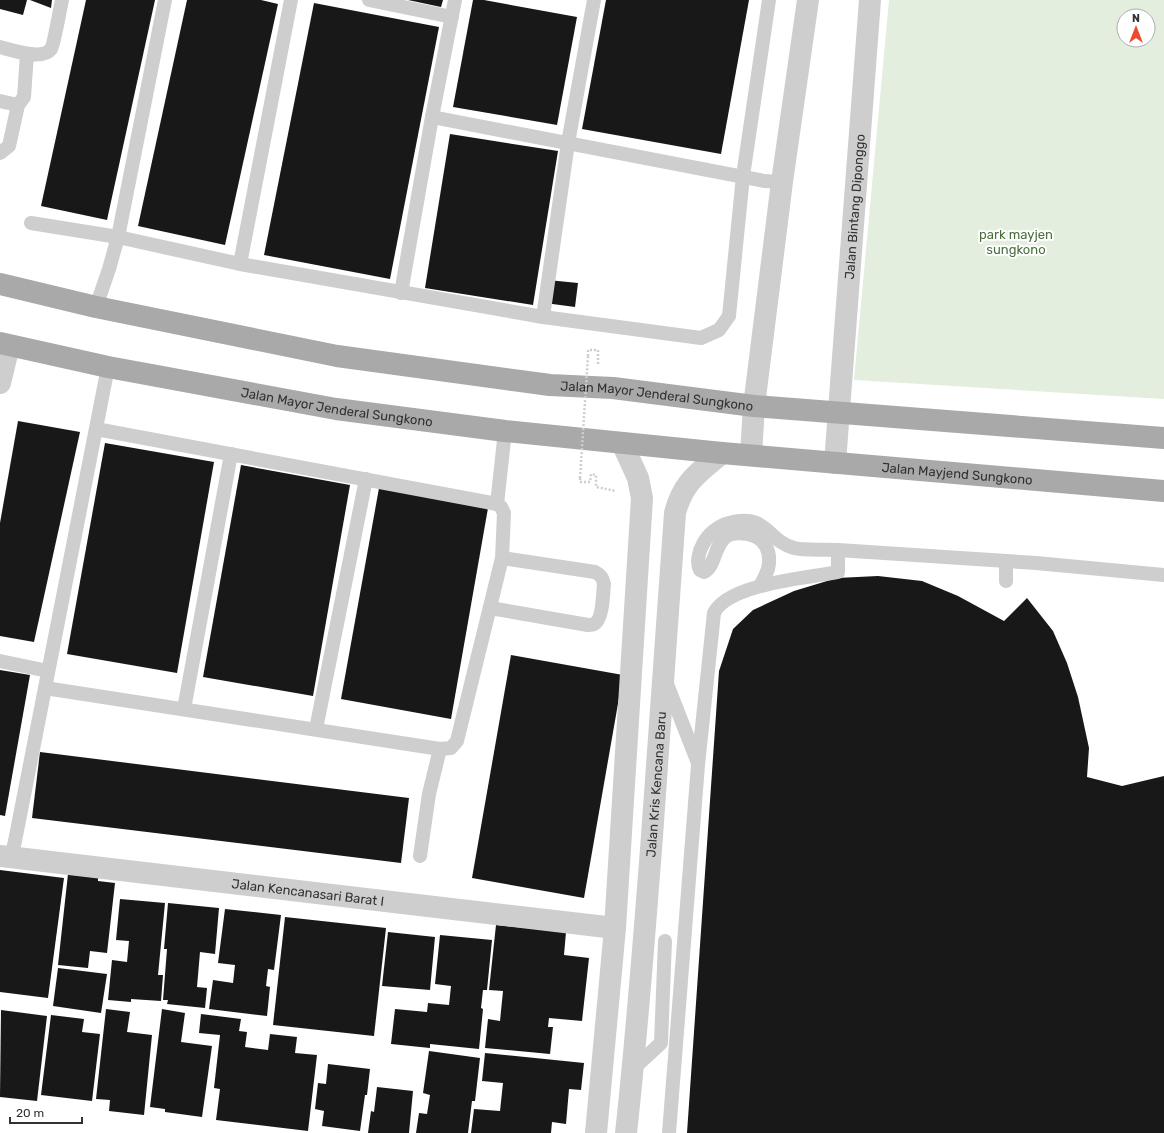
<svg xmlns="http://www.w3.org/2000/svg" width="1164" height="1133" font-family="Rubik,sans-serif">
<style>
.green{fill:#e4eedf;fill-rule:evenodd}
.building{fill:#181818}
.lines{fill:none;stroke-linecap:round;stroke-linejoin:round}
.path{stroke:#cecece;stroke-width:2.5;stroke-dasharray:2 2;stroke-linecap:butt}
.service{stroke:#cecece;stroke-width:14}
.minor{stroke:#cecece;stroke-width:22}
.primary{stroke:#a9a9a9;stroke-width:22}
.path-bridge{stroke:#cecece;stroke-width:2.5;stroke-dasharray:2 2;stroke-linecap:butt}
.labels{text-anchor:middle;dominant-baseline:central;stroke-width:4;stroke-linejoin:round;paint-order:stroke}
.street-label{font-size:13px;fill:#313131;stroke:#fff}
.park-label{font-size:13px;fill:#496f3c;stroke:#fff}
</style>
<rect width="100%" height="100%" fill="#fff"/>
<path class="green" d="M889,0H1164V399L854,380ZM1124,16H1148V40H1124Z"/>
<g class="building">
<path d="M0,0H27L23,15L0,9Z"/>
<path d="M30,0H52L51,8Z"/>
<path d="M86,0H155L107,220L41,206Z"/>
<path d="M187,0H261L278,4L225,245L138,226Z"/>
<path d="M408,0H443L441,7Z"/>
<path d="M473,0H484L577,17L557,125L453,107Z"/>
<path d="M606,0H749L721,154L582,129Z"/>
<path d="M314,3L439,27L390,279L264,255Z"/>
<path d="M450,134L558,151L533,305L425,288Z"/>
<path d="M548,280L578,283L575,307L545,303Z"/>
<path d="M18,421L80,432L34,642L0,636V523Z"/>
<path d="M105,443L214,462L177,673L67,654Z"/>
<path d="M241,465L350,485L313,696L203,677Z"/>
<path d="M379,488L488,508L451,719L341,699Z"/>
<path d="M878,576L922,581L958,596L1004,621L1027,598L1053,631L1067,663L1078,697L1089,748L1087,777L1122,786L1164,776V1133H687L719,671L733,629L753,610L794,591L837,578Z"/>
<path d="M511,655L623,675L584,898L472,878Z"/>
<path d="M0,670L30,675L5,816L0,815Z"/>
<path d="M40,752L409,798L401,863L32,818Z"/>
<path d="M0,870L64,878L48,998L0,992Z"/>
<path d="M68,874L98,878V881L115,883L107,953L90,951L88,968L58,965Z"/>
<path d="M120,899L165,903L158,975H163L161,1001L131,999V1002L108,1000L112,960L127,962L129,941L116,940Z"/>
<path d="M168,903L219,908L215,954L200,952L197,987L207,988L205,1008L167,1004L168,1000H163L167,949H164Z"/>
<path d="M225,909L281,915L274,970L268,969L266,986L270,987L267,1016L209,1009L213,980L233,983L235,965L218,963Z"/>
<path d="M285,917L386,928L374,1036L273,1025Z"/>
<path d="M496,925L566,932L564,955L589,958L582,1021L549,1018L548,1027H553L550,1054L485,1048L488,1019L500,1021L503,991L489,990Z"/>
<path d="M388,932L435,937L430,990L382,986Z"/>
<path d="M440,935L492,940L487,990H483L481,1008L483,1009L479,1049L430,1044V1048L391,1044L395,1009L427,1012L428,1003L449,1005L451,986L435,984Z"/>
<path d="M58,968L107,974L101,1013L53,1006Z"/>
<path d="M106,1009L130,1012L127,1032L152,1035L144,1115L109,1111L110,1100L96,1099Z"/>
<path d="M162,1009L185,1013L181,1042L212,1046L202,1117L165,1112V1109L150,1107Z"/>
<path d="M1,1010L47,1016L37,1101L0,1097Z"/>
<path d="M201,1014L241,1019L239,1031L247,1032L245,1047L268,1050L270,1034L297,1037L295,1053L317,1055L308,1131L216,1120L220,1089L214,1088L220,1035L199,1033Z"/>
<path d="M51,1015L84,1019L82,1032L100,1034L92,1101L41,1095Z"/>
<path d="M429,1051L480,1058L475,1101H472L468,1133H416L419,1113L427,1114L430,1095L423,1093Z"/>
<path d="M485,1053L584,1063L581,1090L569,1089L566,1124L552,1122L551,1133H471L474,1109L500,1111L503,1083L482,1081Z"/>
<path d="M328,1064L370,1069L367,1095H365L360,1131L322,1126L324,1111L315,1109L318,1083L326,1084Z"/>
<path d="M377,1087L413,1091L409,1133H368L371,1111L374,1112Z"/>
</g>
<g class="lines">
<g class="path">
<path d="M588,356V350H598V364"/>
<path d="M580,478V482H590L591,474L596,475V487L616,491"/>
</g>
<g class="service">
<path d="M369,0L452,17"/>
<path d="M0,47C12,50 42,61 51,49C54,45 60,8 62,0"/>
<path d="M0,101L18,105"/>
<path d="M432,117L764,181L782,182"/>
<path d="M0,153L9,146L18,105L24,97L27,54"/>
<path d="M31,223L118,237L240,264L543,317L701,338L719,330L729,316L743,176L769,0"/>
<path d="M240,264L291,0"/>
<path d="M401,293L432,117L455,0"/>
<path d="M96,307L109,269L118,237L165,0"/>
<path d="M543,317L568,143L594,0"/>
<path d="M497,504L505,431"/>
<path d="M1006,561V581"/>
<path d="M760,586C763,581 766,575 768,569C772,552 765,537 748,534C741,533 733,532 727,536C714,544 716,566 704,572L700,570C696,563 699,551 703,544C708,534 718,526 729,523C768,513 766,540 794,548C805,551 825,549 838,550"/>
<path d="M490,608L588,625C589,625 593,625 594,624C603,620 603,593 604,584C603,578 601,575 595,572L502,558"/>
<path d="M0,661L48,671"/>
<path d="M667,684L698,763"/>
<path d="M45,688L440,749L451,748L457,741L502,558L504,513L501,507L497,504L96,429"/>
<path d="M184,709L231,454"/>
<path d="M316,729L366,479"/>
<path d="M420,856L429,794L440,749"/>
<path d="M11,857L15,841L108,367"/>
<path d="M633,1069L661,1043L665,941"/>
<path d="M669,1133L698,765L714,613C728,584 807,578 838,572V550L1036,563L1164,575"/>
</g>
<g class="minor">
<path d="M0,383L9,346"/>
<path d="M751,455L754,406L782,182L808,0"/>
<path id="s1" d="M835,463L870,0"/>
<path id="s2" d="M0,856L615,928"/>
<path d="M596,1133L615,928L642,498L638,478L622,443"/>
<path id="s3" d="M626,1133C636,1043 643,953 650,862C659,746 667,630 675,513C683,482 698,473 722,453"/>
</g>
<g class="primary">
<path id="s4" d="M0,284L96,307L337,356L550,385L613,388L754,406L1164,438"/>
<path id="s5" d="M0,343L108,367L336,409L505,431L722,453L1164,491"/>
</g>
<path class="path-bridge" d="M580,478L588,356"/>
</g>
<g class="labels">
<g class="street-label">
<text stroke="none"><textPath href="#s1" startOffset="257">Jalan Bintang Diponggo</textPath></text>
<text stroke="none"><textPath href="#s4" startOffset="667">Jalan Mayor Jenderal Sungkono</textPath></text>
<text stroke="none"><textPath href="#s5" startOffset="343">Jalan Mayor Jenderal Sungkono</textPath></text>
<text stroke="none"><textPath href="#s5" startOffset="967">Jalan Mayjend Sungkono</textPath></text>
<text stroke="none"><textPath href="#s3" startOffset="350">Jalan Kris Kencana Baru</textPath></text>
<text stroke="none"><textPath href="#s2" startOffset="310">Jalan Kencanasari Barat I</textPath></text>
</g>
<g class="park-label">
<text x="1016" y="234">park mayjen<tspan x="1016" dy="15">sungkono</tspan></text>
</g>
</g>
<g transform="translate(1136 28)"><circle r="19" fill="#ffffff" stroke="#adadad"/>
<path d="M0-3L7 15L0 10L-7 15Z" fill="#ec4930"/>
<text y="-6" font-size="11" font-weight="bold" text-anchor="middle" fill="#313131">N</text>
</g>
<path d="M10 1117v6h72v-6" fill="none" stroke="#313131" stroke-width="2"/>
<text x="16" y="1117" font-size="12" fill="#313131" stroke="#ffffff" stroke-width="3" paint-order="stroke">20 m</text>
</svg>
